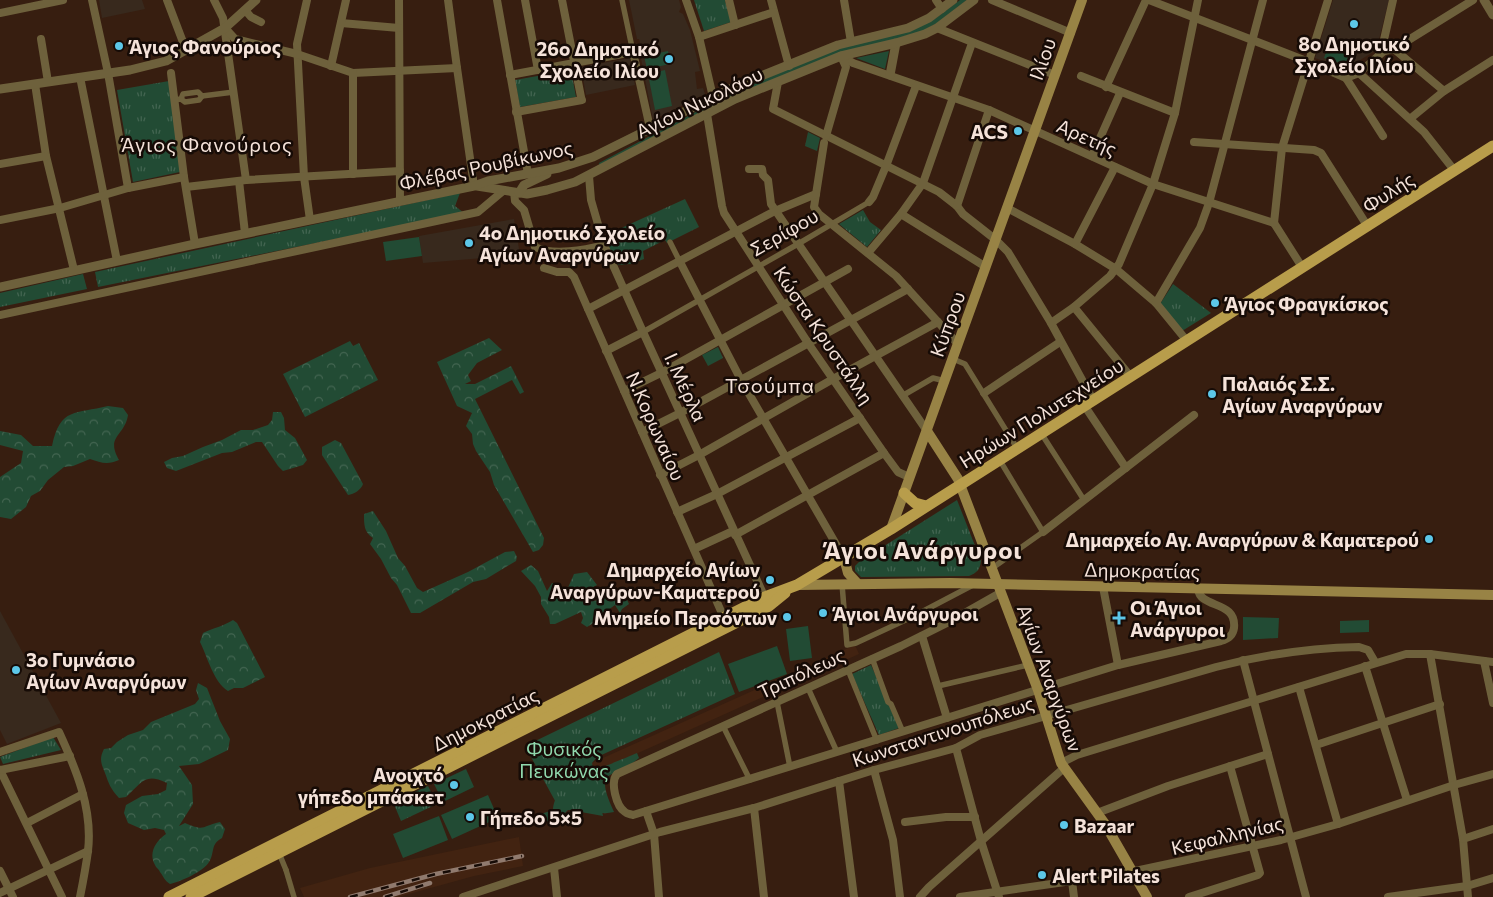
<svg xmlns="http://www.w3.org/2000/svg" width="1493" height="897" font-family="Commissioner,sans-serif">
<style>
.built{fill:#422311}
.education{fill:#38291d}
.grass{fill:#224b34}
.forest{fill:url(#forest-crowns)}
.park{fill:url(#park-tufts)}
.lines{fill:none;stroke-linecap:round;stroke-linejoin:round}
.pedestrian{stroke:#6e613c;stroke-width:5.5}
.minor{stroke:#6e613c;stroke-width:8}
.tertiary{stroke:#6e613c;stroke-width:9}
.secondary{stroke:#988345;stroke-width:10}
.primary{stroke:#b89d4b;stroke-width:11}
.rail-casing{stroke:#907a6e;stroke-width:4.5}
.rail{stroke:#160b06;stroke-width:2.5;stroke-dasharray:8;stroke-linecap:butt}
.pedestrian-bridge{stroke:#6e613c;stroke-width:5.5}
.poi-dot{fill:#5cc7e8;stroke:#160b06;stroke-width:2}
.labels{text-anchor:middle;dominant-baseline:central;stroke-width:5;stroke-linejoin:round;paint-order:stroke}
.poi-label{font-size:19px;font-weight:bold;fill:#f5e3da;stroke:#160b06;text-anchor:start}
.street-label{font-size:19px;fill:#f5e3da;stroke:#160b06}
.park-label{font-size:19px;fill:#90d8ad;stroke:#160b06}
.neighbourhood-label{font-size:20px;letter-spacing:1px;fill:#f5e3da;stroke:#160b06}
.district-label{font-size:24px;font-weight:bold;letter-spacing:1px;fill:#f5e3da;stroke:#160b06}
</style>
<defs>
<pattern id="forest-crowns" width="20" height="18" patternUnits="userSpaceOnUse" patternTransform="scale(1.25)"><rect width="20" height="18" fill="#224b34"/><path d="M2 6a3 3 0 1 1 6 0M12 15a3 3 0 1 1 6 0" fill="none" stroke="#436551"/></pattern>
<pattern id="park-tufts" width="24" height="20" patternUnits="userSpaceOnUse" patternTransform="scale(1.25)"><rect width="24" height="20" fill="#224b34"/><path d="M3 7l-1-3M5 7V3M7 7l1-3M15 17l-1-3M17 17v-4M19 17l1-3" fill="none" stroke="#436551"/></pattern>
</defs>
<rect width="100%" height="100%" fill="#371e10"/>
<g class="built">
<path d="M855,645L859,654L569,784L565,775Z"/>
<path d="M519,837L523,866L474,876L398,897H304L300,888L370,868Z"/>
</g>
<g class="education">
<path d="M99,0H142L145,9L102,18Z"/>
<path d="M629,0H679L681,7L679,12L683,14L690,30L700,71L695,72L697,89L703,88L705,94L653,120L639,48L641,46L639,39H637Z"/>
<path d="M1333,0H1389L1377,47L1373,52L1346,69L1315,58Z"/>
<path d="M630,58L635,85L586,95L581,67Z"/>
<path d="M514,219L520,255L423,263L419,236Z"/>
<path d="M0,611L61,723L7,744L0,730Z"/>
</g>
<g class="grass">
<path d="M960,0H967L937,23L923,31L892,40L844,52L600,167L599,163L739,89L844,46L925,24L936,18Z"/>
<path d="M1328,47L1349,54L1345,65L1324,58Z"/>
<path d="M668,51L670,64L647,69L644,56Z"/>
<path d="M889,51L885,69L856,58Z"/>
<path d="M665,70L672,106L655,110L648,74Z"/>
<path d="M419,237L422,256L386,261L383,242Z"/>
<path d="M1243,617L1279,618L1278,638L1243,640Z"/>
<path d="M1369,620V632L1340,633V621Z"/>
<path d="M808,626L812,658L790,661L786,629Z"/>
<path d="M777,646L787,674L739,692L728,664Z"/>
<path d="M466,769L474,787L443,802L434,784Z"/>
<path d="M488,795L498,818L452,839L441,815Z"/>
<path d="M439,816L448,840L403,858L393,834Z"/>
</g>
<g class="forest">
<path d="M489,338L502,350L477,363L468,375L471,381L465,384H475L511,366L524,392L520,394L512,380L475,399L544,538L543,545L539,550L533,552L494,485L490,472L476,451L473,444L472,434L466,426L472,413L457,406L437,362Z"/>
<path d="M350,341L353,346L359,343L378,380L305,417L283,374Z"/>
<path d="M108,406L123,408L128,415C125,436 105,436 119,460C108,465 101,463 90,459L73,466L64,467L48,480L40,491L31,496L26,507L11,519L0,517V477L21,463L23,451L0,445V431L21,435L33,446H52C60,407 76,414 108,406Z"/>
<path d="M273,412H281L284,418L285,430L295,438L307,460L303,465L283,471L278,466L262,442H256L232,452L222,453L176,471L167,468L164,462L172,458L183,456L203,447L222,440L241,430H253L268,425L272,420Z"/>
<path d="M335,440L341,443L363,484C361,490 354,494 348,495L322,455V447Z"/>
<path d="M373,511L386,531L398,558L405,566L417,588L423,592L468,572L505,552L514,551L517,557L516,561L486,579L473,582L420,613H411L397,585L391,578L381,559L370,544L373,538C364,532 364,525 364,514Z"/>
<path d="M531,565L538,571L547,591L552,583L560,586L559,591L567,590L574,574L587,572L597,585L588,590L590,595L595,601L604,594L617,597L624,593L629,604L622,609L620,613L615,605L601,615L600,619L587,627L581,623L583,618L581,612L555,624H550L549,617L541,604V597L535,586L521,571Z"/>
<path d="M233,620L237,623L265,677L243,688H234L228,691C213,681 208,658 200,642L203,633C213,628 224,626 233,620Z"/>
<path d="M198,683L207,688L220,721L230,739L228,750L199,764L179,766L192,785L193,804L179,826L185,823C206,832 201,826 220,822L225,829L222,838C210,844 215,853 209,862C204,871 180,882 170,884C164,880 164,877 160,872C159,869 156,868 155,865C148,853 156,841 166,834L164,830L155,828L144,830L128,823L124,813L126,805L142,796L158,794L166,790L167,783C144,772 142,783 126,797L119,798C110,788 109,784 105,773C101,763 99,759 104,749L111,748L117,742L128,735L143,730L151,722L195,704L199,699L196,690Z"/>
<path d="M637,753L639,758C612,781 593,766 614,812C599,816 584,808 568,810C560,819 547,824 535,821L538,815L553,810C553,804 556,796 560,792C572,778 619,761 637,753Z"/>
</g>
<g class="park">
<path d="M694,0H725L731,22L704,31Z"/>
<path d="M571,70L576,97L520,107L515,80Z"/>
<path d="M169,81L180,172L133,182L117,90Z"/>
<path d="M808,132L820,138L817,151L805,146Z"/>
<path d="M460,193L455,206L464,213L98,287L95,272Z"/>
<path d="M685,199L699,227L667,243L665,240L643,251L644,259L630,264L618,265L610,250L606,235Z"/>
<path d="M863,210L870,222L881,230L867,247L839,224Z"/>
<path d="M83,274L87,289L0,307V293Z"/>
<path d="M1173,284L1211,313L1182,331L1160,304Z"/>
<path d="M718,347L723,358L708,366L702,355Z"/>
<path d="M957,500L981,561C980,569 977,573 969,576L861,577L855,571V566L859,562Z"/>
<path d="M719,652L735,694L597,757L592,763L603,816L559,808L525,746Z"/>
<path d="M871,665L899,728L879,735L852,674Z"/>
<path d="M53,737L61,750L3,764L0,757Z"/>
<path d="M428,786L437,804L401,821L393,802Z"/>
</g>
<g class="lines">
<g class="pedestrian">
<path d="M622,0L633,52"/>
<path d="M202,96L234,92"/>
<path d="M174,100L181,99L185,102L199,100L202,96L198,92L183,94L181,99"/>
<path d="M670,242L680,262"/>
<path d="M643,332L798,244L869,202"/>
<path d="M953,359L965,364L1017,448"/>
<path d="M902,396L933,378L945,381"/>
<path d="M1041,433L1084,500"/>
<path d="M991,569L1043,532L999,459"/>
<path d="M842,584L847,645L856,643L912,617L973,585"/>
<path d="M872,658L888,702L891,704L903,732"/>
<path d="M848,670L877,741"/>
<path d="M938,686L1028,665"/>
<path d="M808,688L837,752"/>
<path d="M777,702L790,767"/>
<path d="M723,726L750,780"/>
<path d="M279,853L286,870"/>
</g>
<g class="minor">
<path d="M92,0L108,73L128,188"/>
<path d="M167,0L186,50"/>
<path d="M214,0L223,18L246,180"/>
<path d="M307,0L297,44L304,177L310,220"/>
<path d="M399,0L400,201"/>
<path d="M448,0L457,68L474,186"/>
<path d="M497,0L528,174"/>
<path d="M525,0L538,70"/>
<path d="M562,0L581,97"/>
<path d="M686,0L699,37L713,97"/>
<path d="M729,0L735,25"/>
<path d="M771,0L789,66"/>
<path d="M844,0L851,42"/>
<path d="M936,0L942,9"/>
<path d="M992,0L1071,33"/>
<path d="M1149,0L1309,62L1346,78L1383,136"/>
<path d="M245,10L251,17L261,22"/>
<path d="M0,13L63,0"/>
<path d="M341,23L399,28"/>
<path d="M225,28L235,39L297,54L353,73L457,68"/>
<path d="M937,28L1055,75"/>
<path d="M699,37L774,12"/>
<path d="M41,39L48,82"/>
<path d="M1394,49L1444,91"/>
<path d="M1384,51L1383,44L1393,0"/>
<path d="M841,56L853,63L989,110L1153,184L1274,223L1302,267"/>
<path d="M331,66L346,0"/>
<path d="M171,73L184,177L195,244"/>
<path d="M1359,73L1424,132L1454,170"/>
<path d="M510,75L633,52L650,128"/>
<path d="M1081,76L1175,113"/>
<path d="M80,77L117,261"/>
<path d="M1346,78L1359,73L1384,51L1394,49L1473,0"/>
<path d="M778,82L773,109L939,192L957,206L963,214L996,240L1008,252L1051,323L1093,400"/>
<path d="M35,84L46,156L74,270"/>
<path d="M1106,87L1146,0"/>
<path d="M516,112L582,100"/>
<path d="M707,114L722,206L724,213L808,343L884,453L898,472L909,477"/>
<path d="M1411,118L1444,91L1493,60"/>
<path d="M826,136L846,67L841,56"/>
<path d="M1194,142L1314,150L1321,153L1368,227"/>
<path d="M824,143L814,207L819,214L896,276L958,344"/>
<path d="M1092,156L1120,93"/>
<path d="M0,164L46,156"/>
<path d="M749,169H762L763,175L768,180L771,204L927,431"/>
<path d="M353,174V73"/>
<path d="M589,176L591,200L604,245L643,332L766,600"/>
<path d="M239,181L245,233"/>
<path d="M186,187L246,180L400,171"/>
<path d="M514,192L515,201L524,210L535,247C553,256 585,250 604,245"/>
<path d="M869,202L873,197L886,166L916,86"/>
<path d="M957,206L989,110"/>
<path d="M1007,208L1075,244L1116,269L1156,303L1187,341"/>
<path d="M901,214L986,267"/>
<path d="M0,220L60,208L128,188L184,177"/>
<path d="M1274,223L1282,148L1328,0"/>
<path d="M1075,244L1115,167"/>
<path d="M868,253L901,214L923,183L972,43"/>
<path d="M680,262L741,380L844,558"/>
<path d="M544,268L557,272H569L574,277L724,618"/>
<path d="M1156,303L1200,228L1209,203L1263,0"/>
<path d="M1074,307L1131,377"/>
<path d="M588,309L775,211L816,194"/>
<path d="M0,315L478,212L503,191"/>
<path d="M1051,323L1074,307L1110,276L1119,264L1153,184L1175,113L1198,0"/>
<path d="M606,351L643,332"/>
<path d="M624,391L661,373L848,269"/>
<path d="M984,393L1060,342"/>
<path d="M1084,405L1126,468"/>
<path d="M642,432L680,413L908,289"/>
<path d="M660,475L699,455L833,379L938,322"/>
<path d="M677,512L717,494L860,418"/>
<path d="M1043,532L1194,415"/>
<path d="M735,535L884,453"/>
<path d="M694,549L733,531"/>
<path d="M1103,587L1118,665"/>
<path d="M1000,593L947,623L901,646L617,774C610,782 616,806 625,812C627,814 630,814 633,815L1118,665L1221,641C1228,639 1233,636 1234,628C1237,600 1200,609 1198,589"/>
<path d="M922,636L947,718"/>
<path d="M1430,654L1463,839L1468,897"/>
<path d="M1243,660L1306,897"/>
<path d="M1484,661L1493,703"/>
<path d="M1365,666L1407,800"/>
<path d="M1299,687L1338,824"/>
<path d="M1316,745L1440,704"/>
<path d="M956,748L981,841L999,897"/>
<path d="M0,752L59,732C76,769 93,809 88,851C86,866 83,882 80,897"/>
<path d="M1061,763L1077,755L1406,654H1430L1493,662"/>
<path d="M0,770L62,897"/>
<path d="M0,770L70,756"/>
<path d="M874,770L893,840L900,897"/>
<path d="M839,781L854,897"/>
<path d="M754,808L764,897"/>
<path d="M646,811L654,834L659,897"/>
<path d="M1097,813L1168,786L1268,754"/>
<path d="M905,822L946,817H975"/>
<path d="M27,823L83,794"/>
<path d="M1463,839L1493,829"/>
<path d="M554,868L557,897"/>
<path d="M0,871L13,897"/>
<path d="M1072,881L1074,897"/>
<path d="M0,893L88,851"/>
<path d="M463,897L660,832L754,808L874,770L956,748L980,735L1216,667C1262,655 1310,648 1359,647L1368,650L1375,662"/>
<path d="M920,897L929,887L1064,768"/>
<path d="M960,897L1121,874L1281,840L1338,824L1454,785L1493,774"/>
<path d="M1189,897L1258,875L1260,873L1230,766"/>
<path d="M1388,897L1467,886L1493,878"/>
</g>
<g class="tertiary">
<path d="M1484,0L1493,15"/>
<path d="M890,75L896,43"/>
<path d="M0,89L130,70L166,61L225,28L256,0"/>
<path d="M477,186L527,194L547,190L575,182L735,99L841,56L896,43L925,34L937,28L974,0"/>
<path d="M519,193L524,185L547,174"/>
<path d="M0,287L195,244L474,186L488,181L559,168L593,157L736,86L838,45L908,28L929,18L953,0"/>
</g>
<g class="secondary">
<path d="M927,431L958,479L1038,690L1061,763L1105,824L1147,897"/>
<path d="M891,529L1082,0"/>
<path d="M844,558L848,573L857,583"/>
<path d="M797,585L950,583L1493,595"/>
</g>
<g class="primary">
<path d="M904,493L915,503L926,506"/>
<path d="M169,897L765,597L797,585L891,529L1493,146"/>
<path d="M191,897L769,606L785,593"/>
</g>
<defs>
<g id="rail">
<path d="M350,897L436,874L522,856"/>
<path d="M385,897L430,883"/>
</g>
</defs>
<use href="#rail" class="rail-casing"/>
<use href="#rail" class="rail"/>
<path class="pedestrian-bridge" d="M286,870L294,897"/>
</g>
<g class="poi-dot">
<circle cx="1354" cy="24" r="5"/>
<circle cx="119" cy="46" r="5"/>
<circle cx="669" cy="59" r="5"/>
<circle cx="1018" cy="131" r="5"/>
<circle cx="469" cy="243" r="5"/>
<circle cx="1215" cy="303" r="5"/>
<circle cx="1212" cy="394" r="5"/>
<circle cx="1429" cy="539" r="5"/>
<circle cx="770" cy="580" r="5"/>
<circle cx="823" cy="613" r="5"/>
<circle cx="787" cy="617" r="5"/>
<path d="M1116.5 610.5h5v5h5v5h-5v5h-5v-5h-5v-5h5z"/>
<circle cx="16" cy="670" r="5"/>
<circle cx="454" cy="785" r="5"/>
<circle cx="470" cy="817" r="5"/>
<circle cx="1064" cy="825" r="5"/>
<circle cx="1042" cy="875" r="5"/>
</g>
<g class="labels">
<g class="poi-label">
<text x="1354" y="43" text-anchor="middle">8ο Δημοτικό<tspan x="1354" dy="22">Σχολείο Ιλίου</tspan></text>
<text x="129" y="46">Άγιος Φανούριος</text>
<text x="659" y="48" text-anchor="end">26ο Δημοτικό<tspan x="659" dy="22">Σχολείο Ιλίου</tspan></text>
<text x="1008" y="131" text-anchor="end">ACS</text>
<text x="479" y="232">4ο Δημοτικό Σχολείο<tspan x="479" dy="22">Αγίων Αναργύρων</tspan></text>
<text x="1225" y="303">Άγιος Φραγκίσκος</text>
<text x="1222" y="383">Παλαιός Σ.Σ.<tspan x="1222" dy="22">Αγίων Αναργύρων</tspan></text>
<text x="1419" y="539" text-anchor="end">Δημαρχείο Αγ. Αναργύρων &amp; Καματερού</text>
<text x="760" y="569" text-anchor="end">Δημαρχείο Αγίων<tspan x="760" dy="22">Αναργύρων-Καματερού</tspan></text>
<text x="1130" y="607">Οι Άγιοι<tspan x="1130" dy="22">Ανάργυροι</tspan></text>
<text x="833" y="613">Άγιοι Ανάργυροι</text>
<text x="777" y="617" text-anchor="end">Μνημείο Περσόντων</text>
<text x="26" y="659">3ο Γυμνάσιο<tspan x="26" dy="22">Αγίων Αναργύρων</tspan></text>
<text x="444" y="774" text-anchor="end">Ανοιχτό<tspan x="444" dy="22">γήπεδο μπάσκετ</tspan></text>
<text x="480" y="817">Γήπεδο 5×5</text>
<text x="1074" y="825">Bazaar</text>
<text x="1052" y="875">Alert Pilates</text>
</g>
<g class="street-label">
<text transform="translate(1042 59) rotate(-70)">Ιλίου</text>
<text transform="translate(699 102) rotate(-26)">Αγίου Νικολάου</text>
<text transform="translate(1087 137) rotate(24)">Αρετής</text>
<text transform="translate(486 165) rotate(-12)">Φλέβας Ρουβίκωνος</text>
<text transform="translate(1388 192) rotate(-33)">Φυλής</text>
<text transform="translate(784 232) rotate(-30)">Σερίφου</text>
<text transform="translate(947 324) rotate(-70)">Κύπρου</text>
<text transform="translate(824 335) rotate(56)">Κώστα Κρυστάλλη</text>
<text transform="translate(686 387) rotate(65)">Ι. Μέρλα</text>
<text transform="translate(1041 413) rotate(-32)">Ηρώων Πολυτεχνείου</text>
<text transform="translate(656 426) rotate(66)">Ν.Κορωναίου</text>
<text transform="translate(1142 570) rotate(1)">Δημοκρατίας</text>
<text transform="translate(801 673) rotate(-25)">Τριπόλεως</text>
<text transform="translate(1050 678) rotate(70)">Αγίων Αναργύρων</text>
<text transform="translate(485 719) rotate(-27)">Δημοκρατίας</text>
<text transform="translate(943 731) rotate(-18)">Κωνσταντινουπόλεως</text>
<text transform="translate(1227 835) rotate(-13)">Κεφαλληνίας</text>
</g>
<g class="park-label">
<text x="564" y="748">Φυσικός<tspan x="564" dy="22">Πευκώνας</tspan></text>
</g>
<g class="neighbourhood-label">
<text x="207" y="144">Άγιος Φανούριος</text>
<text x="770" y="385">Τσούμπα</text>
</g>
<g class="district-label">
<text x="923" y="549">Άγιοι Ανάργυροι</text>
</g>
</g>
</svg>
